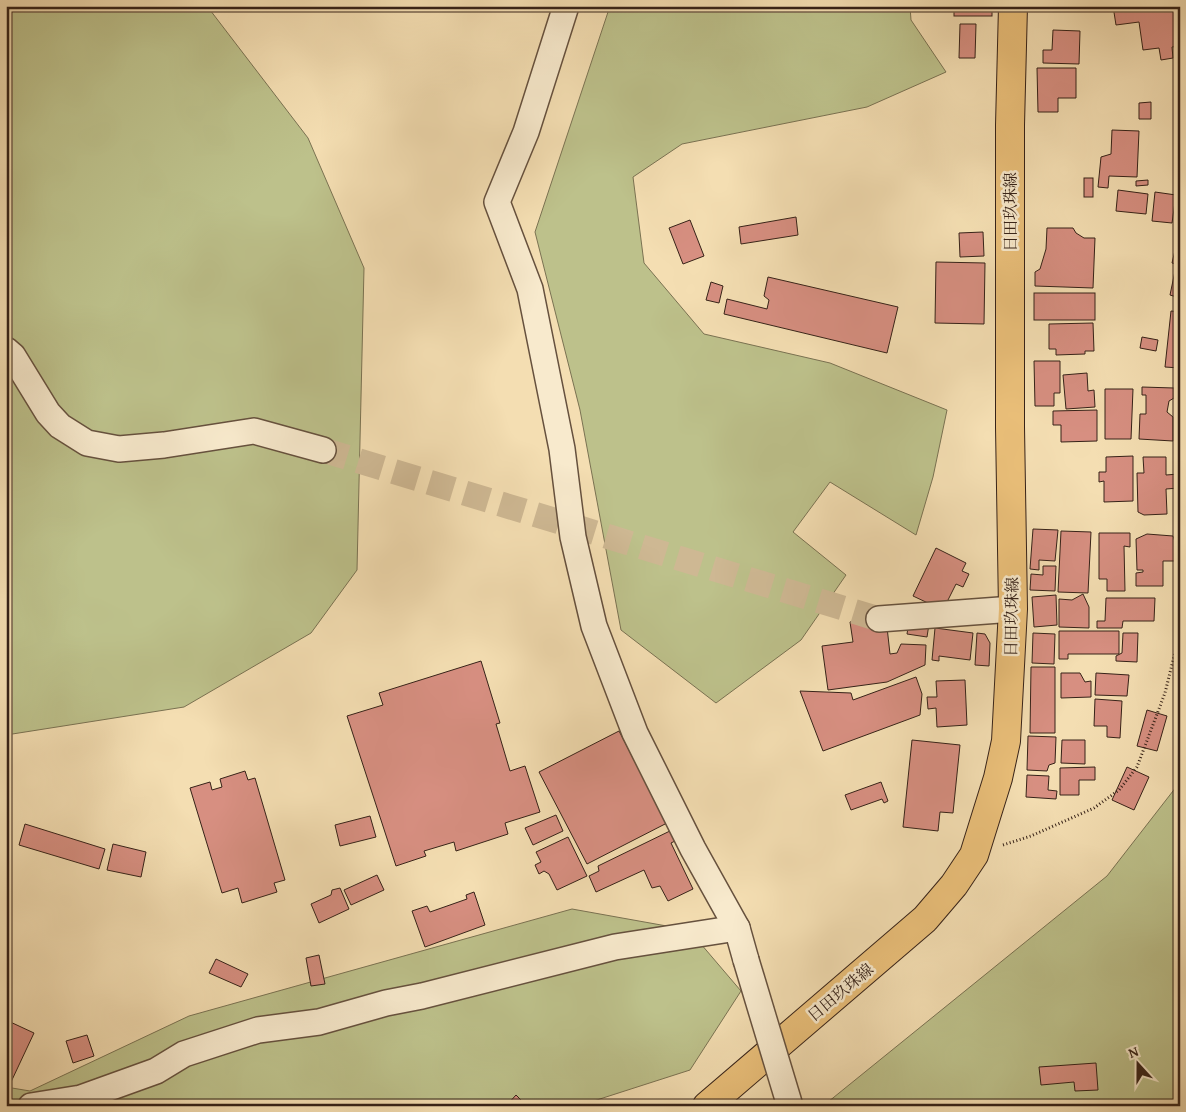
<svg xmlns="http://www.w3.org/2000/svg" width="1186" height="1112" font-family="'Gentium Book Plus','Noto Serif JP',serif">
<style>
.green{fill:#bdc18b;stroke:#7a7252}
.building{fill:#d78f81;stroke:#362218}
.lines{fill:none;stroke-linecap:round;stroke-linejoin:round}
.minor-tunnel{stroke:#ceb893;stroke-width:25;stroke-dasharray:25 12;stroke-linecap:butt}
.minor-casing{stroke:#66513e;stroke-width:28}
.major-casing{stroke:#362218;stroke-width:30}
.path{stroke:#362218;stroke-width:3;stroke-dasharray:1 2.5;stroke-linecap:butt}
.minor{stroke:#f8eacd;stroke-width:25}
.major{stroke:#eabf79;stroke-width:28}
.minor-bridge-casing{stroke:#66513e;stroke-width:28;stroke-linecap:butt}
.minor-bridge{stroke:#f8eacd;stroke-width:25}
.labels{text-anchor:middle;dominant-baseline:central;stroke-width:5;stroke-linejoin:round;paint-order:stroke}
.street-label{font-size:16px;fill:#362218;stroke:#f8eacd}
</style>
<rect width="100%" height="100%" fill="#f4deb2"/>
<filter id="stains"><feTurbulence type="fractalNoise" baseFrequency=".004" numOctaves="4"/><feColorMatrix values="0 0 0 0 .2 0 0 0 0 .09 0 0 0 0 .02 0 0 0 .5 -.17"/></filter>
<radialGradient id="worn" r=".72"><stop offset=".6" stop-color="#630" stop-opacity="0"/><stop offset="1" stop-color="#630" stop-opacity=".3"/></radialGradient>
<g class="green">
<path d="M6,6H207L308,138L364,268L357,570L311,633L184,707L6,735Z"/>
<path d="M610,6H910L911,20L946,72L867,107L682,144L633,177L644,263L704,334L830,363L947,410L933,477L916,535L830,482L793,532L846,575L801,640L716,703L621,630L580,410L535,232Z"/>
<path d="M1180,782V1106H823L1107,876Z"/>
<path d="M572,909L689,930L741,991L690,1070L578,1106H6V1087L30,1091L189,1016Z"/>
</g>
<g class="building">
<rect x="954" y="6" width="38" height="10"/>
<path d="M1113,6H1180V46L1172,47L1173,58L1161,60L1159,48L1143,50L1139,22L1116,25Z"/>
<path d="M960,24H976L975,58H959Z"/>
<path d="M1053,30L1080,31L1079,64L1043,63V50H1052Z"/>
<path d="M1037,68H1076V98H1058V112H1038Z"/>
<path d="M1151,102V119H1139V103Z"/>
<path d="M1112,130L1139,131L1137,177L1109,176L1108,188L1098,187L1101,157L1111,154Z"/>
<rect x="1084" y="178" width="9" height="19"/>
<path d="M1148,180V185L1136,186V181Z"/>
<path d="M1118,190L1148,194L1146,214L1116,211Z"/>
<path d="M1155,192L1176,195L1172,223L1152,221Z"/>
<path d="M796,217L798,235L741,244L739,227Z"/>
<path d="M690,220L704,256L683,264L669,228Z"/>
<path d="M1047,228H1073L1076,233L1084,238H1095L1093,288L1035,286V272L1040,269L1046,249Z"/>
<path d="M983,232L984,256L960,257L959,233Z"/>
<path d="M1177,242L1180,243V265L1172,263Z"/>
<path d="M936,262L985,263L984,324L935,323Z"/>
<path d="M1175,271L1180,272V298L1170,295Z"/>
<path d="M768,277L898,307L887,353L724,314L727,299L767,309L769,300L764,296Z"/>
<path d="M711,282L723,286L719,303L706,300Z"/>
<rect x="1034" y="293" width="61" height="27"/>
<path d="M1171,311L1180,312V368L1165,367Z"/>
<path d="M1093,323L1094,351H1085V354L1056,355V349H1049V324Z"/>
<path d="M1142,337L1158,340L1156,351L1140,348Z"/>
<path d="M1034,361H1060V393H1054V406H1035Z"/>
<path d="M1087,373L1088,391L1094,390L1095,407L1066,409L1063,375Z"/>
<path d="M1142,387L1174,388V398L1169,401L1167,412L1173,417V441L1139,439L1140,414H1146V395H1142Z"/>
<path d="M1105,389H1133L1131,439H1105Z"/>
<path d="M1097,410V441L1061,442V425H1053V411Z"/>
<path d="M1178,416H1180V449H1177Z"/>
<path d="M1133,456V501L1104,502V481L1099,482V472H1106V457Z"/>
<path d="M1143,457H1166V475L1179,474V488L1166,489L1167,514L1144,515L1138,512L1137,473H1144Z"/>
<path d="M1033,529L1058,530L1055,561L1039,560V570L1030,569Z"/>
<path d="M1061,531L1091,532L1088,593L1058,592Z"/>
<path d="M1099,533H1130V547L1124,546L1125,591H1107V579H1099Z"/>
<path d="M1147,534L1173,536L1176,545V561H1163V586H1136V573L1143,572V570H1137L1136,539Z"/>
<path d="M936,548L966,563L962,571L969,574L963,587L956,584L943,610L913,596Z"/>
<path d="M1043,566H1056L1055,591L1030,590L1031,574L1043,575Z"/>
<path d="M1083,594L1089,607V628L1059,627V599L1072,600Z"/>
<path d="M1056,595L1057,625L1034,627L1032,597Z"/>
<path d="M1106,598H1155L1154,621H1123L1122,628H1097V621H1105Z"/>
<path d="M886,618L890,654L897,653L901,644L926,645L925,665L887,682L828,690L822,646L853,642L850,622Z"/>
<path d="M909,621L929,624L927,637L907,634Z"/>
<path d="M935,628L973,633L970,660L939,656V661L932,660Z"/>
<path d="M1059,631H1119V654H1068V659H1059Z"/>
<path d="M977,633L985,634L990,643L989,666L975,665Z"/>
<path d="M1033,633L1055,634L1054,664L1032,663Z"/>
<path d="M1123,633H1138L1137,662L1116,661V656L1122,653Z"/>
<path d="M481,661L500,723L496,724L510,771L525,766L540,812L505,823L508,834L456,851L454,842L424,851L426,856L396,866L347,716L383,705L379,693Z"/>
<path d="M1031,667H1055V733H1030Z"/>
<path d="M1061,673H1080L1085,682L1091,681V697L1061,698Z"/>
<path d="M1096,673L1129,675L1127,696L1095,695Z"/>
<path d="M916,677L922,694L920,715L823,751L800,691L851,693L853,700Z"/>
<path d="M965,680L967,725L937,727L936,708L928,709L927,697H937L936,681Z"/>
<path d="M1095,699L1122,701L1120,738L1107,737V726H1094Z"/>
<path d="M1147,710L1167,716L1157,751L1137,746Z"/>
<path d="M619,731L667,823L587,864L539,772Z"/>
<path d="M1028,736L1056,737L1055,763L1049,765L1047,771L1027,770Z"/>
<path d="M912,740L960,745L953,813L940,812L938,831L903,827Z"/>
<path d="M1062,740H1085V764L1061,763Z"/>
<path d="M1095,767V780H1079V795H1060V768Z"/>
<path d="M1127,767L1149,777L1134,810L1112,800Z"/>
<path d="M245,771L248,780L255,778L285,880L274,883L277,892L242,903L238,888L222,893L190,788L210,782L212,790L222,787L220,779Z"/>
<path d="M1027,775L1049,776L1048,790L1057,791L1056,799L1026,797Z"/>
<path d="M881,782L888,801L884,803L882,799L851,810L845,795Z"/>
<path d="M556,815L563,831L533,845L525,828Z"/>
<path d="M370,816L376,837L340,846L335,825Z"/>
<path d="M25,824L105,849L99,869L19,845Z"/>
<path d="M674,829L679,839L671,843L693,889L668,901L660,886L652,888L644,870L596,892L589,876L599,871L598,866Z"/>
<path d="M568,837L587,876L557,890L549,874L544,871L539,874L535,865L541,862L536,852Z"/>
<path d="M113,844L146,852L141,877L107,870Z"/>
<path d="M377,875L384,890L351,905L344,890Z"/>
<path d="M340,888L349,909L319,923L311,904L331,895L332,890Z"/>
<path d="M474,892L485,925L425,947L412,911L427,906L430,912L467,899L466,895Z"/>
<path d="M319,955L325,984L311,986L306,958Z"/>
<path d="M216,959L248,974L241,987L209,973Z"/>
<path d="M6,1020L34,1033L11,1082L6,1080Z"/>
<path d="M87,1035L94,1056L73,1063L66,1041Z"/>
<path d="M1096,1063L1098,1090L1075,1091L1074,1082L1041,1085L1039,1067Z"/>
<path d="M516,1095L527,1106H506Z"/>
</g>
<g class="lines">
<path class="minor-tunnel" d="M323,450L879,619"/>
<defs>
<g id="minor">
<path d="M566,6L526,132L497,202L530,289L562,449L573,537L594,626L635,733L693,849L737,928L746,960"/>
<path d="M6,350L13,356L48,413L60,426L87,443L119,449L164,445L254,431L323,450"/>
<path d="M879,619L1013,609"/>
<path d="M31,1106L81,1098L156,1071L184,1054L258,1030L319,1022L386,1003L422,996L615,947L737,928"/>
</g>
<path id="major" d="M707,1106L925,919L954,885L974,855L998,778L1006,741L1013,609L1010,427V125L1013,6"/>
</defs>
<use href="#minor" class="minor-casing"/>
<use href="#major" class="major-casing"/>
<path class="path" d="M1003,845L1031,836L1094,808L1119,790L1137,767L1165,693L1180,632"/>
<use href="#minor" class="minor"/>
<use href="#major" class="major"/>
<defs>
<path id="minor-bridge" d="M746,960L790,1106"/>
</defs>
<use href="#minor-bridge" class="minor-bridge-casing"/>
<use href="#minor-bridge" class="minor-bridge"/>
</g>
<g class="labels">
<g class="street-label">
<text transform="translate(1010 212) rotate(-90)">日田玖珠線</text>
<text transform="translate(1011 617) rotate(-89)">日田玖珠線</text>
<text transform="translate(840 992) rotate(-40)">日田玖珠線</text>
</g>
</g>
<rect width="1186" height="1112" fill="none" stroke="#f4deb2" stroke-width="25"/>
<rect x="8" y="8" width="1171" height="1097" fill="none" stroke="#362218" stroke-width="2.5"/>
<rect x="12" y="12" width="1161" height="1087" fill="none" stroke="#362218"/>
<g transform="translate(1138 1064) rotate(339)" stroke="#f8eacd" stroke-width="4" paint-order="stroke">
<path d="M0-4L9 19L0 12L-9 19Z" fill="#362218"/>
<text y="-8" font-size="14" font-weight="bold" text-anchor="middle" fill="#362218">N</text>
</g>
<rect width="100%" height="100%" filter="url(#stains)"/>
<rect width="100%" height="100%" fill="url(#worn)"/>
</svg>
